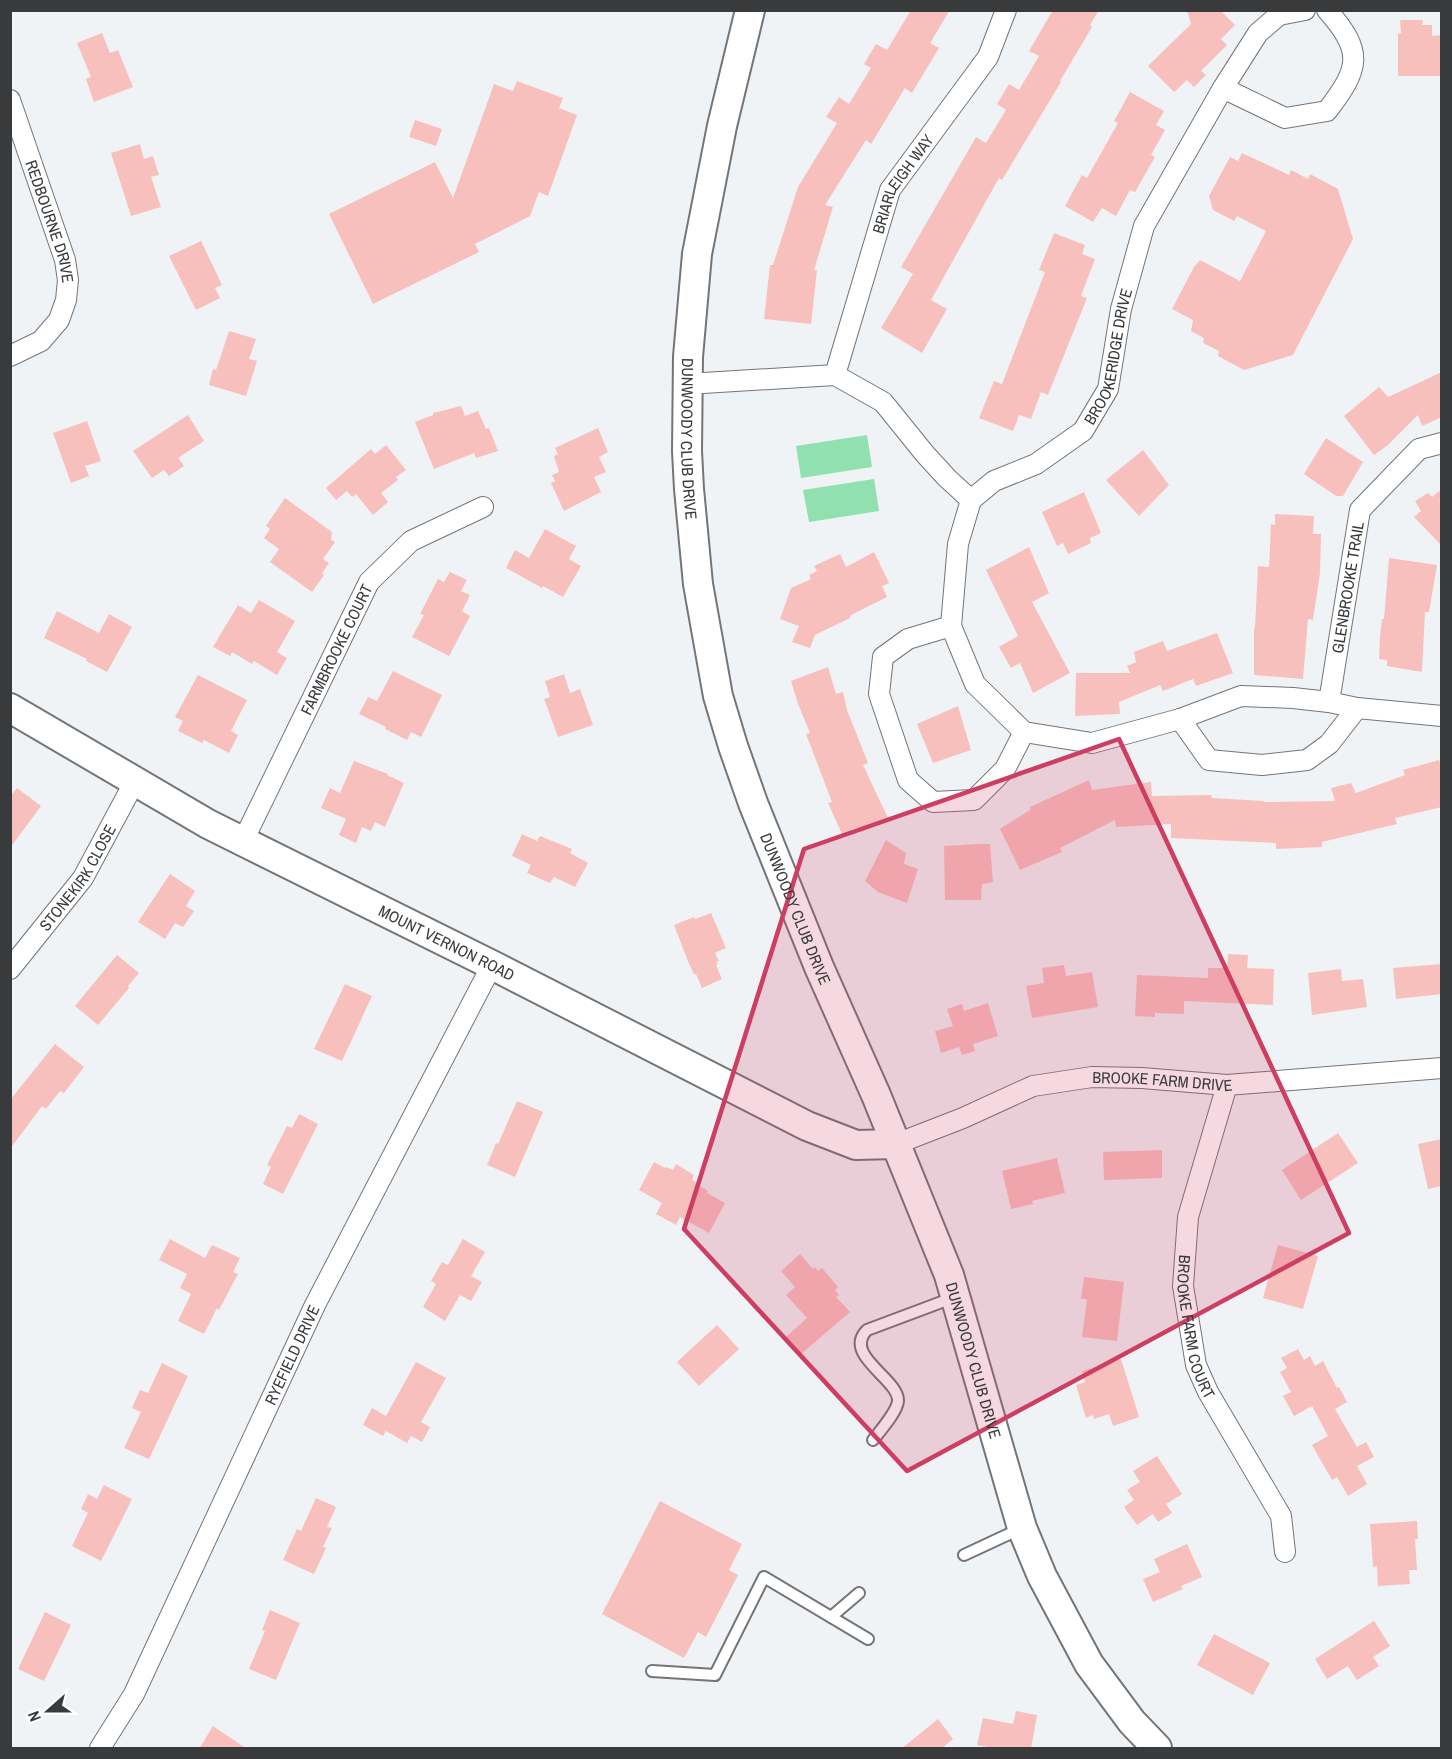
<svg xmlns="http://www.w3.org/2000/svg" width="1452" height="1759" font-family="'Archivo Narrow',sans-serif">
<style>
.green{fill:#91e0af}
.building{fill:#f8c0bd}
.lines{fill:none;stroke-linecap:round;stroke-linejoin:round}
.lane-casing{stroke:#737578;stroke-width:14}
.street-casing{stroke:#737578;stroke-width:22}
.secondary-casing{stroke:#737578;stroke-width:32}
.lane{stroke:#fff;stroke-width:10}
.street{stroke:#fff;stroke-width:20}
.secondary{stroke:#fff;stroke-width:28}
.marked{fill:#cd3e63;fill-opacity:0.2;stroke:#cd3e63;stroke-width:4.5;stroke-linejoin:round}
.labels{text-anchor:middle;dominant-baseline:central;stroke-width:5;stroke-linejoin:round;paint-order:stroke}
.street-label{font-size:16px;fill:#393a3b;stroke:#fff}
</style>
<rect width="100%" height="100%" fill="#f0f3f6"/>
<g class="green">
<path d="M867,435L872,467L801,478L796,446Z"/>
<path d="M874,479L879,511L809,522L803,490Z"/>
</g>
<g class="building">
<path d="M911,10H950L930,43L939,48L912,93L905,88L871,144L866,140L825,205L833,207L814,270H817L811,324L764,319L770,265H773L798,187L837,123L826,117L839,97L849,104L871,68L864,64L876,44L887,50Z"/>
<path d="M1053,10H1099L1090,25L1092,27L1060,81L1061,82L1002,180L999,178L931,300L947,309L922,353L881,328L913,274L901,267L976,137L986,143L1006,110L997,104L1009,84L1019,90L1039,56L1029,51Z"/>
<path d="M1187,10H1220L1235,25L1221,39L1227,45L1201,71L1206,75L1194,87L1187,80L1174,92L1148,66L1191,24Z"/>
<path d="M1400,20H1423L1422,25H1432V36L1442,35V76H1398V34L1401,33Z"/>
<path d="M102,33L110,53L118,50L133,87L94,102L86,79L91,77L77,43Z"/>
<path d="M517,81L563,98L559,108L577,115L548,196L539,192L530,216L475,244L479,252L373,304L329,214L435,162L453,198L494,84L513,91Z"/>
<path d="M1130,92L1164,111L1156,125L1165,130L1151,155L1155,157L1135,192L1130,190L1116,216L1102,208L1093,222L1065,206L1082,175L1087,178L1118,123L1114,121Z"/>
<path d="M415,120L442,129L436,146L409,137Z"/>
<path d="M140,144L144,159L153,156L159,175L151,177L161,207L131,216L111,153Z"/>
<path d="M1242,153L1289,175L1291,170L1308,179L1310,174L1338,189L1353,239L1293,355L1244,370L1218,356L1219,351L1203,343L1204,338L1191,331L1193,320L1172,309L1194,267L1200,260L1240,281L1266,231L1237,216L1234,221L1213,210L1209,196L1230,157L1238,161Z"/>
<path d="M1054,233L1085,245L1082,254L1095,259L1081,296L1087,298L1048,395L1041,392L1031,419L1019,415L1013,431L979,418L994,381L1002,384L1045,272L1039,270Z"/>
<path d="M201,241L222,285L215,288L220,298L196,310L169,256Z"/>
<path d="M229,331L256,339L249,359L257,361L246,396L209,385L213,369L216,370Z"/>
<path d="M1442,372V417L1422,426L1418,415L1388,445L1374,455L1344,416L1379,387L1388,397Z"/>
<path d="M461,406L465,416L478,411L486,429L489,428L498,451L476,458L474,453L434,469L415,422L433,415V413Z"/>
<path d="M188,415L204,441L178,458L184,466L169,476L164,470L152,478L133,451Z"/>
<path d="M87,421L101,461L85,466L89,476L71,483L53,433Z"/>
<path d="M598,428L608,452L599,457L606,472L594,477L601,492L564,511L551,483L555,481L552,475L559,472L554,456L558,454L555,448Z"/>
<path d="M1326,438L1363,462L1343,496H1336L1304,474Z"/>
<path d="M386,445L406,470L396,477L398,480L381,493L388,502L373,515L356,494L352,497L347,491L336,500L326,488L371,449L375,454Z"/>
<path d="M1143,450L1169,485L1139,516L1106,480Z"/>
<path d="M1442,489V546L1414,517L1421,511L1415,501L1428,493L1432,497Z"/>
<path d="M1084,492L1101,533L1090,538L1091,543L1068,554L1063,543L1057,546L1042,512Z"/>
<path d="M285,498L332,532L331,540L335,542L323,559L329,563L322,573L324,575L312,592L270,562L279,549L264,538L270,529L266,526Z"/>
<path d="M1275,514L1314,516L1313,534H1321L1320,573L1313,620L1308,619L1303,679L1254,675V627L1255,628L1258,566L1269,567L1271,524L1275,525Z"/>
<path d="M545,529L576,546L569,559L581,566L563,597L543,586L542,588L506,568L515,550L529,558Z"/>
<path d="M1029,547L1049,593L1032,602L1070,673L1033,693L1020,663L1011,668L999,647L1018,636L986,570Z"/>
<path d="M874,552L889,583L882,586L887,597L851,615L850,618L815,635L810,648L792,642L799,626L780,619L791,588L811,579L809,575L817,571L814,566L840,554L846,567Z"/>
<path d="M1389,558L1437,565L1429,612H1425L1422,672L1387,666V660L1379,659L1380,637L1382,619H1384Z"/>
<path d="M450,572L467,580L461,591L470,595L462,611L470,616L449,656L412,637L424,615L420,614L438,579L444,582Z"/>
<path d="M259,600L295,621L277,652L287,658L277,675L254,661L252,664L232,652L230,656L213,647L238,605L251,613Z"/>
<path d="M57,611L99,633L109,614L132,627L107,672L86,661L87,659L44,638Z"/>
<path d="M1217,633L1233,673L1196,686L1193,679L1163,691L1160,685L1119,702L1120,714L1075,716L1076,673H1130L1127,666L1136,662L1134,652L1163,641L1167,651Z"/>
<path d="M828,667L836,694L843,692L847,710L868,763L863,765L888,818L860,832L856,828L842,834L828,803L832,802L806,734L810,733L798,704L791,681Z"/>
<path d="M393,671L442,695L421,737L411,732L407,740L385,729L386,727L359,714L368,697L377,701Z"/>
<path d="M564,674L570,693L580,689L593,725L558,737L544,699L550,697L545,681Z"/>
<path d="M198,675L247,700L231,731L238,735L229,753L204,740L202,743L178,731L183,721L175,717Z"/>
<path d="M958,706L971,750L933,763L917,724Z"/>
<path d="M1439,760L1442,769V807L1395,818L1397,824L1322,842V847L1276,849V843L1171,838V824L1116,827L1115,820L1060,848L1062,852L1020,870L1000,829L1030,810V807L1089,780L1092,790L1151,782L1152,796L1211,795L1212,798L1264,801V802L1335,801L1331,788L1351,783L1356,793L1405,775L1403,770Z"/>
<path d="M354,761L388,774L387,775L404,783L385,827L375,822L371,831L362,827L356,843L339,835L346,819L321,808L330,788L340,793Z"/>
<path d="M17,788L41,806L10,848V797Z"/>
<path d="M522,834L537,841L540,836L572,849L570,853L588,863L575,887L554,877L550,883L527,873L531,865L512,856Z"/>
<path d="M886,840L906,853L904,864L918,869L907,903L878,892L865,881Z"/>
<path d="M977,844H990L993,882L982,884L981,900H945L944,846Z"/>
<path d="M170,874L195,891L186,906L194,911L183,927L175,923L165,939L138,922Z"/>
<path d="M711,913L726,948L715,953L719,961L716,962L718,964L716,965L722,979L702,988L696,974H694L689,964L674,925L694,917L695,919Z"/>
<path d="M1228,954L1248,955L1247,968L1274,969L1273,1005L1184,1001V1014L1155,1013V1017L1135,1016L1137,975L1208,978V968H1227Z"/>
<path d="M117,955L139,973L128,986L129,988L98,1025L75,1006Z"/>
<path d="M1442,964V994L1396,999L1393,968Z"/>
<path d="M1064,965L1066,976L1092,972L1098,1007L1032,1018L1026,986L1044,983L1042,968Z"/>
<path d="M1341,969L1342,981L1363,979L1367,1007L1312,1015L1308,973Z"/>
<path d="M345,984L372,996L342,1061L314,1049Z"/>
<path d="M988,1003L998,1036L973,1044L975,1051L962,1055L959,1047L941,1053L935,1031L953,1026L947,1009L962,1004L964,1011Z"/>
<path d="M55,1044L84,1067L64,1093L60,1091L46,1109L42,1106L10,1149V1100Z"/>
<path d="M517,1101L543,1112L515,1177L487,1165L496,1143L498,1144Z"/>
<path d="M299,1114L318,1124L283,1194L263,1184L271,1167L267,1165L287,1126L292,1128Z"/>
<path d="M1338,1133L1358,1163L1301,1200L1282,1170Z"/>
<path d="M1442,1139V1186L1428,1189L1418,1144Z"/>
<path d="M1162,1150V1178L1104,1180L1103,1152Z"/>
<path d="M1057,1158L1065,1193L1032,1201L1033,1204L1011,1209L1002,1171Z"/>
<path d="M654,1162L665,1168L666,1167L673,1170L676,1164L694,1175L692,1180L698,1183L697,1184L708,1191L707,1193L725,1203L709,1233L680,1217L676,1225L656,1214L662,1203L639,1190Z"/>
<path d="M170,1239L205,1258L212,1245L240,1258L233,1272L238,1274L219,1310L217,1308L204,1334L178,1321L191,1294L180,1288L187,1274L159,1260Z"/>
<path d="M463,1239L485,1252L471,1276L482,1282L471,1301L460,1295L445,1321L423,1307L436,1284L431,1281L442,1262L448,1265Z"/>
<path d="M1278,1245L1318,1256L1303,1309L1263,1298Z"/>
<path d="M800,1254L813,1269L815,1267L818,1271L822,1268L838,1287L835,1290L839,1295L836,1297L850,1312L801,1354L786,1337L807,1318L786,1295L795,1287L781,1271Z"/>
<path d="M1084,1277L1124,1282L1117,1341L1082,1337L1087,1299H1081Z"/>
<path d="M717,1325L739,1349L699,1386L677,1362Z"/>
<path d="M1298,1349L1304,1360L1310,1356L1315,1366L1323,1361L1337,1388L1339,1387L1347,1402L1335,1409L1357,1447L1366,1442L1374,1457L1357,1466L1367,1484L1348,1496L1337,1477L1332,1480L1312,1445L1328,1436L1312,1406L1294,1416L1283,1396L1291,1392L1280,1372L1287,1368L1281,1358Z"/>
<path d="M1121,1359L1139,1417L1113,1426L1109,1414L1094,1419L1093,1415L1086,1418L1076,1385L1085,1382L1082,1371Z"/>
<path d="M416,1362L446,1378L421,1422L430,1427L422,1442L411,1436L407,1443L386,1431L383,1436L363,1425L372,1408L386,1416Z"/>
<path d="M162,1363L188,1376L149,1459L124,1448L141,1412L132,1408L140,1390L148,1393Z"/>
<path d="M1157,1456L1182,1494L1166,1504L1172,1513L1158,1522L1153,1514L1137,1525L1124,1507L1134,1500L1127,1490L1140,1482L1133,1471Z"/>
<path d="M104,1485L132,1499L101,1561L72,1546L88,1513L81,1509L88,1494L97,1499Z"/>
<path d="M316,1498L336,1507L327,1527L332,1528L323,1547L326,1548L314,1574L283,1560L297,1529L301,1531Z"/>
<path d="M660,1501L742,1544L729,1570L738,1575L706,1637L698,1632L684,1658L602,1614Z"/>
<path d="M1417,1521L1418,1539H1415L1417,1570H1409L1410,1584L1378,1586L1377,1566L1373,1567L1370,1524Z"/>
<path d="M1187,1544L1202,1577L1181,1586L1183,1589L1153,1602L1143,1579L1160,1572L1154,1559Z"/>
<path d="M270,1610L300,1623L276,1680L249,1669L265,1631L262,1630Z"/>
<path d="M45,1612L71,1625L44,1681L18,1669Z"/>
<path d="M1374,1621L1390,1646L1373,1657L1379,1666L1357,1680L1348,1666L1327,1679L1315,1659Z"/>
<path d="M1214,1634L1270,1663L1253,1695L1197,1665Z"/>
<path d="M1016,1711L1037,1715L1031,1749H998L977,1745L983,1718L1013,1724Z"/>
<path d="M938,1719L953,1739L941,1749H901Z"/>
<path d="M213,1726L247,1749H199Z"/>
</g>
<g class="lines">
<defs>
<g id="lane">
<path d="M873,1440C880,1431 897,1412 898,1401C899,1379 842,1355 867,1330L955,1297"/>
<path d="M964,1555L1022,1528"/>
<path d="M831,1617L859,1593"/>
<path d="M652,1671L715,1675L764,1577L868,1639"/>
</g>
<g id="street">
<path d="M1305,10L1279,15L1258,33L1223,88L1285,118L1327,111C1360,68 1364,52 1327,10"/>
<path id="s1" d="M10,100L65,260L68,280L66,300L59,320L41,341L10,356"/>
<path id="s2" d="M835,375L890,190L988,57L1006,10"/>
<path id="s3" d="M687,384L835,375L883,402L925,454L947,478L971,500L994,481L1036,464L1083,431L1108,389L1121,309L1144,226L1223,88"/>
<path d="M971,500L958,544L951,626L975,684L1024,732L1092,743L1180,719L1241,696L1293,698L1329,702L1357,708L1442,716"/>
<path d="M951,626L908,639L883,657L879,694L908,780L933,802L974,800L1005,769L1024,732"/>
<path id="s4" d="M1329,702L1360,510L1419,449L1442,443"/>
<path d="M1180,719L1209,760L1262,765L1307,760L1329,744L1357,708"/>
<path id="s5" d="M243,841L369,582L411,541L483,507"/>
<path id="s6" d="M10,969L83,878L135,781"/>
<path id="s7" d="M1227,1085L1188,1217L1183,1286L1196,1365L1208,1392L1281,1516L1285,1552"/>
<path id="s8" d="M896,1144L963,1118L1033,1086L1092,1077L1142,1078L1227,1085L1442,1068"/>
<path id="s9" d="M100,1748L134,1694L315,1305L492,965"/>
</g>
<g id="secondary">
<path id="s10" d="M750,10L722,126L697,254L688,357L687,451L689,489L698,584L718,696L733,746L753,803L819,967L876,1095L949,1275L1022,1528L1042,1576L1089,1664L1132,1722L1157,1748"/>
<path id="s11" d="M10,708L208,824L492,965L807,1126L856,1145L896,1144"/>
</g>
</defs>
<use href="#lane" class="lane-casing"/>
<use href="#street" class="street-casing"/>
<use href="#secondary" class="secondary-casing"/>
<use href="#lane" class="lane"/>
<use href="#street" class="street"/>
<use href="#secondary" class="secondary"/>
</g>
<path class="marked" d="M1119,739L1349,1233L907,1471L684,1229L804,849Z"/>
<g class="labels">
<g class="street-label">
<text stroke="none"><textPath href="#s2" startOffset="204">BRIARLEIGH WAY</textPath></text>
<text stroke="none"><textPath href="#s1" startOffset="128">REDBOURNE DRIVE</textPath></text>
<text stroke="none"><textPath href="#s3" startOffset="548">BROOKERIDGE DRIVE</textPath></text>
<text stroke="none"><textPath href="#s10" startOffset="435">DUNWOODY CLUB DRIVE</textPath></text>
<text stroke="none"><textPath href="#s4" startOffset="116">GLENBROOKE TRAIL</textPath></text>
<text stroke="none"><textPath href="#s5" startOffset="213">FARMBROOKE COURT</textPath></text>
<text stroke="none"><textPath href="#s6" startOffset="114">STONEKIRK CLOSE</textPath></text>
<text stroke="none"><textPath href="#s10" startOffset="921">DUNWOODY CLUB DRIVE</textPath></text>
<text stroke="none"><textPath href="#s11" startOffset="496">MOUNT VERNON ROAD</textPath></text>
<text stroke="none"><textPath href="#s8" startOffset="279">BROOKE FARM DRIVE</textPath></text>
<text stroke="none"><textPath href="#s7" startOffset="249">BROOKE FARM COURT</textPath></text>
<text stroke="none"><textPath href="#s9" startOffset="438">RYEFIELD DRIVE</textPath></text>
<text stroke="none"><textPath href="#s10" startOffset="1407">DUNWOODY CLUB DRIVE</textPath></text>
</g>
</g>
<rect width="1452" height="1759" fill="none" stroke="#393a3b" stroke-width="24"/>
<g transform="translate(48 1711) rotate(249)" stroke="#ffffff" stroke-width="4.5" paint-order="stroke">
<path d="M0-4.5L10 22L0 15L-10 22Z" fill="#393a3b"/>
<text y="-9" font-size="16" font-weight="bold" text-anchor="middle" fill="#393a3b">N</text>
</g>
</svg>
